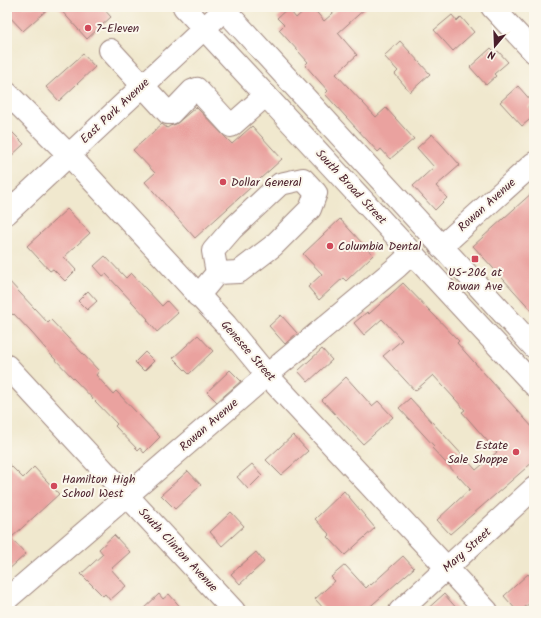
<svg xmlns="http://www.w3.org/2000/svg" width="541" height="618" font-family="Kalam,sans-serif">
<style>
.building{fill:#eaa29f}
.lines{fill:none;stroke-linecap:round;stroke-linejoin:round}
.minor-casing{stroke:#9d847c;stroke-width:24}
.major-casing{stroke:#9d847c;stroke-width:24}
.minor{stroke:#fff;stroke-width:22}
.major{stroke:#fff;stroke-width:22}
.poi-dot{fill:#d1495b;stroke:#fbf7ec;stroke-width:1.5}
.labels{text-anchor:middle;dominant-baseline:central;stroke-width:4;stroke-linejoin:round;paint-order:stroke}
.poi-label{font-size:12px;fill:#4a1f2b;stroke:#fbf7ec;text-anchor:start}
.street-label{font-size:12px;fill:#4a1f2b;stroke:#fbf7ec}
</style>
<rect width="100%" height="100%" fill="#fbf7ec"/>
<filter id="ink" filterUnits="userSpaceOnUse"><feTurbulence type="fractalNoise" baseFrequency=".025" numOctaves="2"/><feDisplacementMap in="SourceGraphic" scale="8" xChannelSelector="R" yChannelSelector="G"/><feConvolveMatrix kernelMatrix="1 2 1 2 8 2 1 2 1" color-interpolation-filters="sRGB"/></filter>
<filter id="wash" filterUnits="userSpaceOnUse"><feTurbulence type="fractalNoise" baseFrequency=".012" numOctaves="4" result="noise"/><feDisplacementMap in="SourceGraphic" scale="16" xChannelSelector="R" yChannelSelector="G"/><feGaussianBlur stdDeviation="0.9" result="paint"/><feColorMatrix in="noise" values="0 0 0 0 0 0 0 0 0 0 0 0 0 0 0 0 0 1.4 0 .05"/><feComposite in="paint" operator="in"/></filter>
<g filter="url(#wash)">
<rect width="100%" height="100%" fill="#f0e8ce"/>
<g id="blocks">
<g class="building">
<path d="M7,7H50L23,31L7,14Z"/>
<path d="M58,7H102L111,17L87,39Z"/>
<path d="M340,7H367L338,33L357,55L336,74L376,117L386,108L414,139L390,159L381,149L378,152L325,94L328,91L305,65L308,62L279,30L284,25L277,18L288,8L296,18L307,8L310,11L313,8L324,21Z"/>
<path d="M452,15L457,21L461,17L474,32L453,51L434,30Z"/>
<path d="M400,41L430,74L410,92L395,74L398,71L384,56Z"/>
<path d="M491,48L496,53L498,51L508,62L494,74L496,76L486,85L470,67Z"/>
<path d="M83,54L95,67L59,101L46,87Z"/>
<path d="M518,86L533,103L528,107L534,113V116L522,126L500,102Z"/>
<path d="M196,107L232,144L252,126L282,159L195,238L145,182L155,173L133,150L162,124L167,128L170,126L176,124Z"/>
<path d="M7,127L24,144L7,160Z"/>
<path d="M432,134L460,165L436,186L447,198L435,210L413,186L434,167L417,148Z"/>
<path d="M534,191V313L473,246Z"/>
<path d="M67,209L90,233L64,257L76,270L65,281L53,269L50,271L27,246Z"/>
<path d="M340,219L373,255L346,281L343,278L319,300L308,287L322,274L303,254Z"/>
<path d="M105,256L126,278L131,273L162,306L167,301L178,313L157,332L147,320L148,319L106,274L103,276L94,266Z"/>
<path d="M7,279L48,323L51,320L99,371L96,375L113,394L116,391L160,437L144,453L140,448L138,450L115,426L117,424L52,356L31,332L14,314L13,315L7,309Z"/>
<path d="M403,283L459,341L457,343L534,429V461L450,534L437,520L470,489L432,448L434,446L399,408L410,398L476,470L497,452L462,412L465,410L433,375L415,391L383,356L402,340L382,319L364,335L354,323L367,312L369,314Z"/>
<path d="M88,291L97,301L87,310L78,301Z"/>
<path d="M281,315L297,333L285,344L269,326Z"/>
<path d="M198,335L213,351L189,374L173,358Z"/>
<path d="M322,349L332,360L308,382L298,371Z"/>
<path d="M145,352L154,361L144,371L135,362Z"/>
<path d="M230,370L241,381L217,402L207,392Z"/>
<path d="M346,377L372,406L378,401L393,417L363,444L322,400Z"/>
<path d="M293,435L308,451L281,475L266,460Z"/>
<path d="M7,462L23,478L34,467L59,494L11,538L26,554L7,571Z"/>
<path d="M252,464L262,475L248,489L237,477Z"/>
<path d="M188,471L201,485L175,509L161,495Z"/>
<path d="M344,491L375,528L345,555L328,537L330,535L315,519Z"/>
<path d="M231,512L244,526L222,546L210,532Z"/>
<path d="M114,535L130,552L111,569L126,586L110,600L105,594L103,596L81,574L103,554L99,549Z"/>
<path d="M256,552L264,562L240,584L231,574Z"/>
<path d="M403,556L414,568L365,611H326L315,599L335,581L331,577L345,565L366,588L370,584L371,585Z"/>
<path d="M528,574L534,581V599L521,611H517L504,596Z"/>
<path d="M159,594L163,599L169,594L184,611H141Z"/>
<path d="M444,594L459,611H425Z"/>
</g>
</g>
</g>
<g filter="url(#ink)">
<use href="#blocks" fill-opacity="0" stroke="#9d847c" stroke-width="1"/>
<g class="lines">
<defs>
<g id="minor">
<path d="M492,7L534,52"/>
<path d="M110,50L168,113H171L192,91L197,89L231,126L266,95"/>
<path d="M7,93L69,155L226,325L267,375L487,611"/>
<path d="M7,213L227,7"/>
<path d="M441,247L534,163"/>
<path d="M198,296L217,273L239,272L273,246L310,209L316,193L303,179L280,184L232,229L213,251L217,273"/>
<path d="M7,366L234,611"/>
<path d="M7,599L267,375L397,267L412,253"/>
<path d="M400,611L534,488"/>
</g>
<g id="major">
<path d="M184,7L534,385"/>
<path d="M222,7L534,347"/>
</g>
</defs>
<use href="#minor" class="minor-casing"/>
<use href="#major" class="major-casing"/>
<use href="#minor" class="minor"/>
<use href="#major" class="major"/>
</g>
</g>
<g class="poi-dot">
<circle cx="88" cy="28" r="4"/>
<circle cx="223" cy="182" r="4"/>
<circle cx="330" cy="246" r="4"/>
<rect x="471" y="255" width="8" height="8" rx="2"/>
<circle cx="516" cy="452" r="4"/>
<circle cx="54" cy="486" r="4"/>
</g>
<g class="labels">
<g class="poi-label">
<text x="96" y="28">7-Eleven</text>
<text x="231" y="182">Dollar General</text>
<text x="338" y="246">Columbia Dental</text>
<text x="475" y="272" text-anchor="middle">US-206 at<tspan x="475" dy="14">Rowan Ave</tspan></text>
<text x="508" y="445" text-anchor="end">Estate<tspan x="508" dy="14">Sale Shoppe</tspan></text>
<text x="62" y="479">Hamilton High<tspan x="62" dy="14">School West</tspan></text>
</g>
<g class="street-label">
<text transform="translate(115 111) rotate(-43)">East Park Avenue</text>
<text transform="translate(351 187) rotate(47)">South Broad Street</text>
<text transform="translate(487 205) rotate(-42)">Rowan Avenue</text>
<text transform="translate(248 351) rotate(49)">Genesee Street</text>
<text transform="translate(209 425) rotate(-41)">Rowan Avenue</text>
<text transform="translate(178 550) rotate(47)">South Clinton Avenue</text>
<text transform="translate(467 550) rotate(-42)">Mary Street</text>
</g>
</g>
<rect width="541" height="618" fill="none" stroke="#fbf7ec" stroke-width="24"/>
<g transform="translate(495 46) rotate(199)" stroke="#fbf7ec" stroke-width="3" paint-order="stroke">
<path d="M0-3L7 15L0 10L-7 15Z" fill="#4a1f2b"/>
<text y="-6" font-size="11" font-weight="bold" text-anchor="middle" fill="#4a1f2b">N</text>
</g>
</svg>
